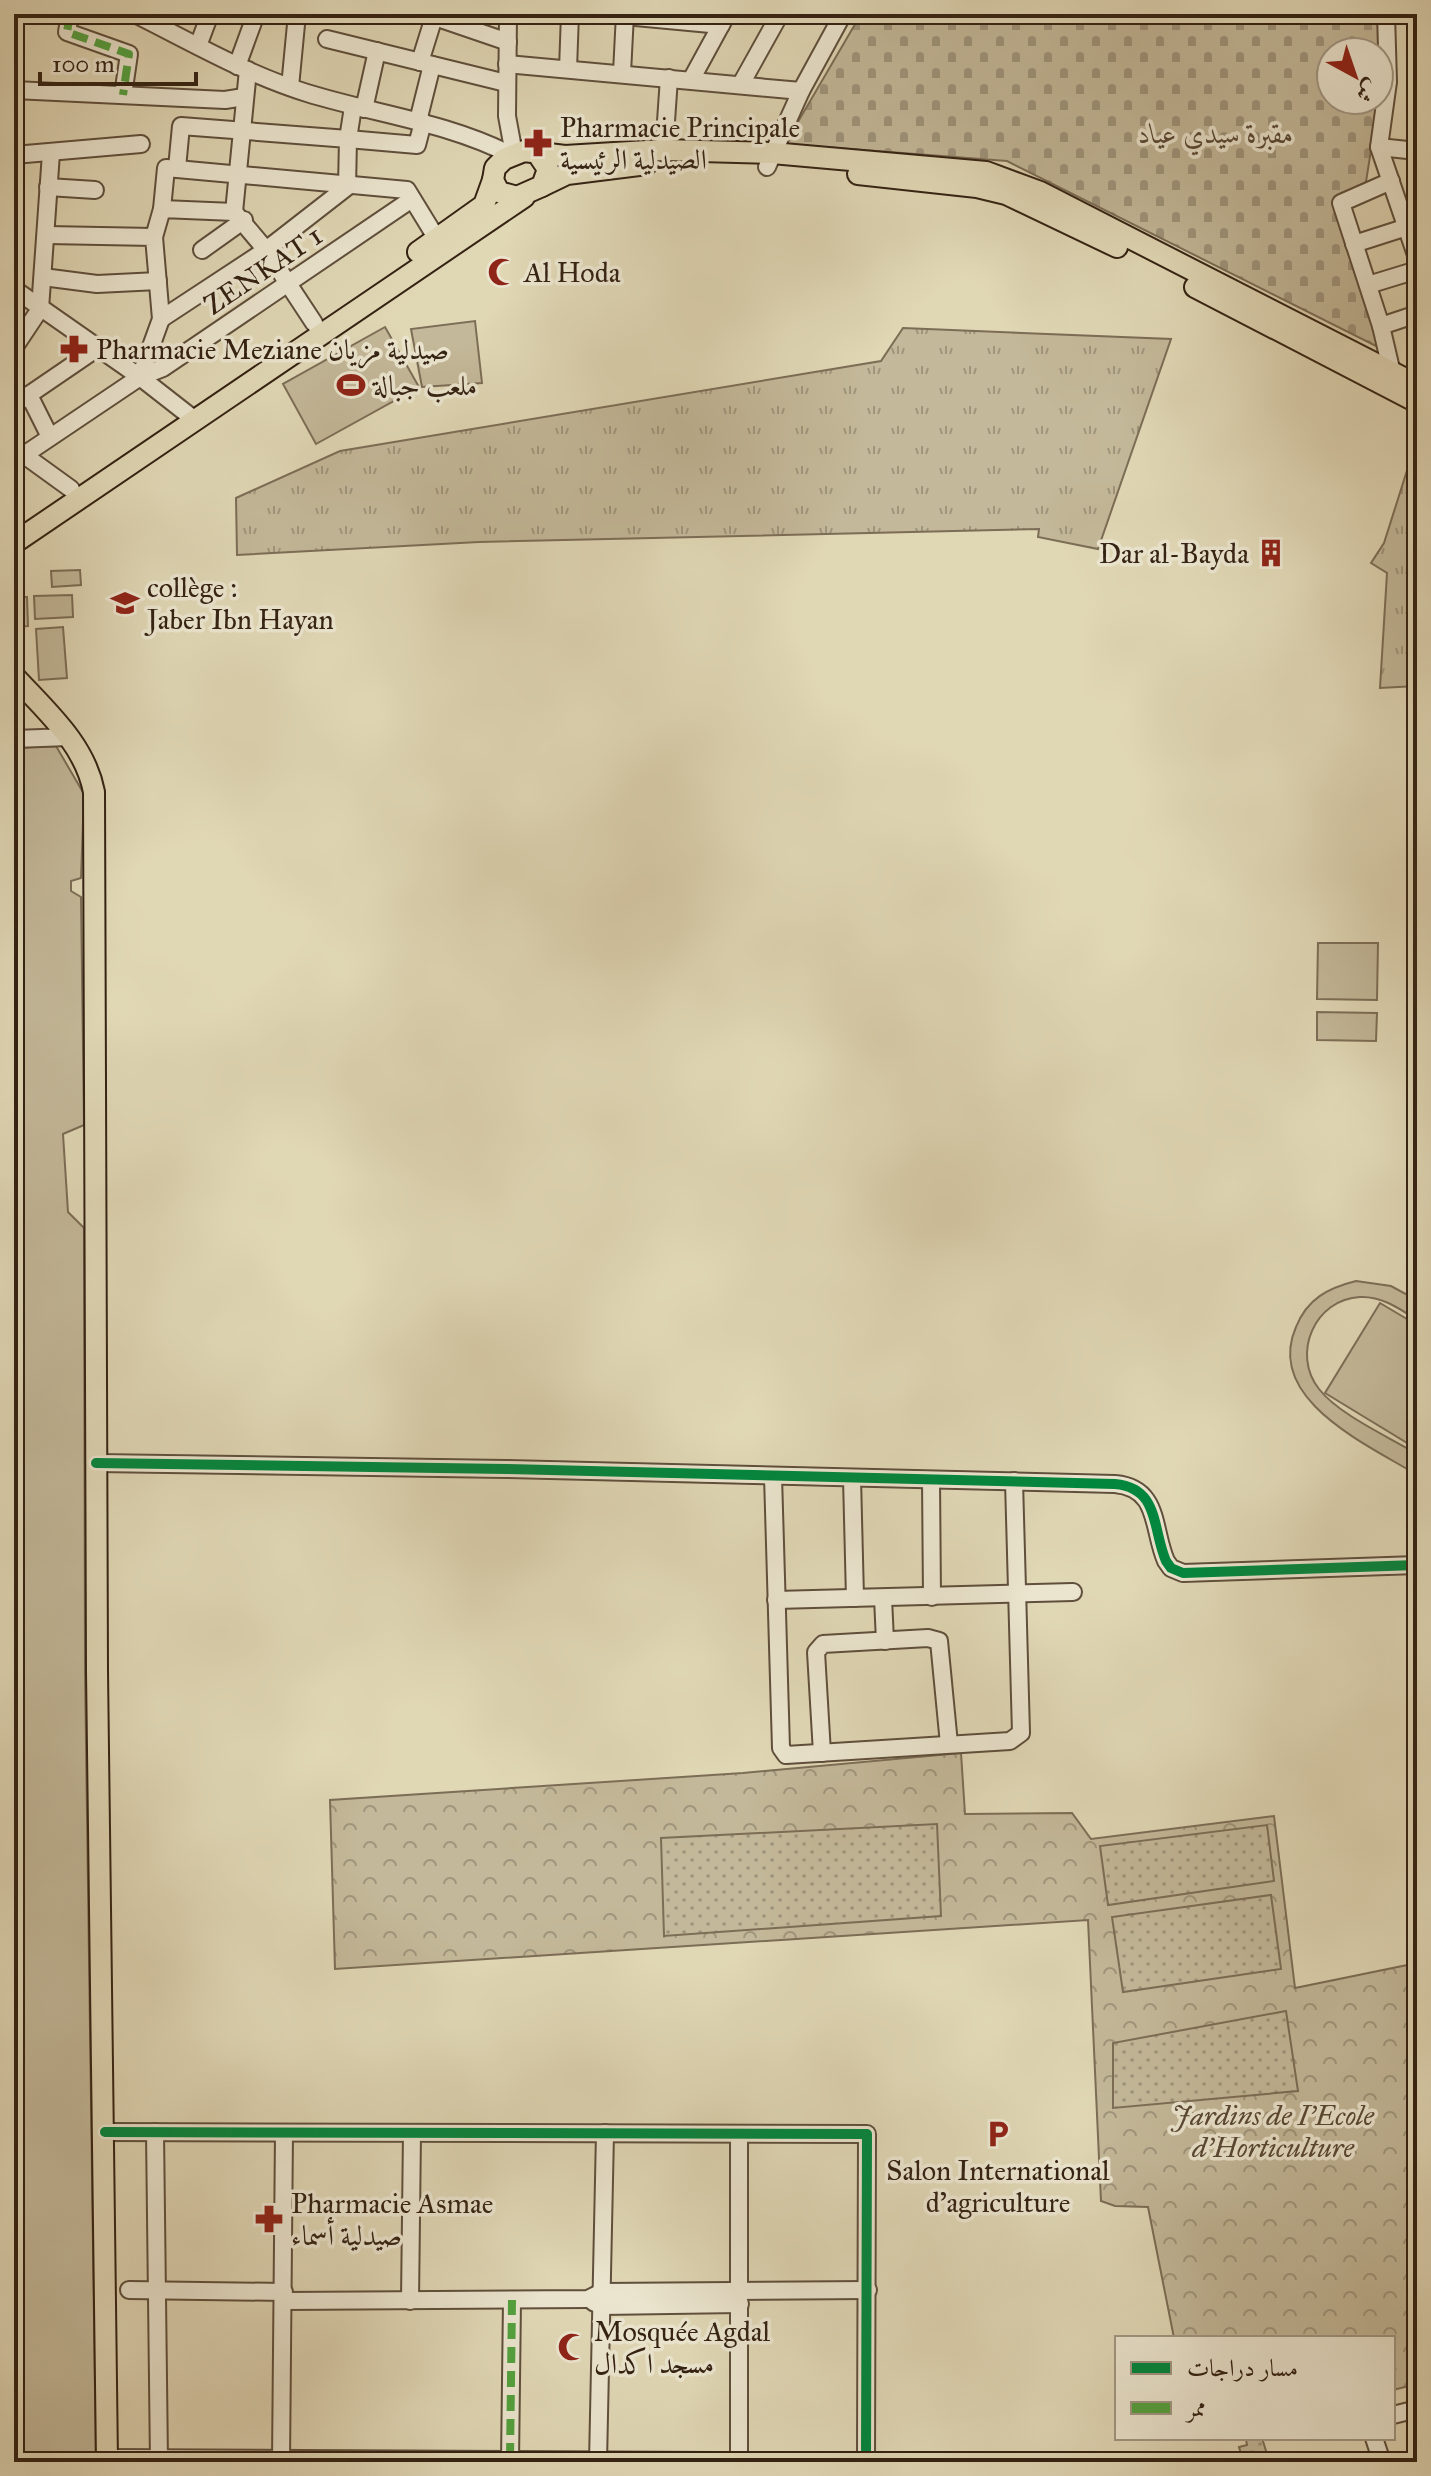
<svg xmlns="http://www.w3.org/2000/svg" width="1431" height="2476" font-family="'IM FELL Great Primer',Amiri,serif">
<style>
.grass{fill:url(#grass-tufts);stroke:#7c6d56;stroke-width:2}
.cemetery{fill:url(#cemetery-stones);stroke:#7c6d56;stroke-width:2}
.park{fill:url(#park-crowns);stroke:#7c6d56;stroke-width:2}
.garden{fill:url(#garden-dots);stroke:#7c6d56;stroke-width:2}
.pitch{fill:#c3b899;stroke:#7c6d56;stroke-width:2}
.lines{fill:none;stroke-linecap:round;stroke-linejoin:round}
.minor-casing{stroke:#5f4f3c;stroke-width:20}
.major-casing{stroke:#342213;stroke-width:24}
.minor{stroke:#ebe5cf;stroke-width:16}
.major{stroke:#e0d7b5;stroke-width:20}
.quiet{stroke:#53a23f;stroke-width:8;stroke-dasharray:16 8;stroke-linecap:butt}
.cycleway-casing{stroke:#ebe5cf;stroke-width:15}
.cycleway{stroke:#00873e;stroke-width:10}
.labels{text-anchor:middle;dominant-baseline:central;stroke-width:7;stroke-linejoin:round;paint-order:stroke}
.poi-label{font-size:28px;fill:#342213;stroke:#ebe5cf;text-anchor:start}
.park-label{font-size:28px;font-style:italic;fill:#584834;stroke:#ebe5cf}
.street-label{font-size:28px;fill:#342213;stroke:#ebe5cf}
</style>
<defs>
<pattern id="grass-tufts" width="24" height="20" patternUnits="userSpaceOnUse" patternTransform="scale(2)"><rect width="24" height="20" fill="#c3b899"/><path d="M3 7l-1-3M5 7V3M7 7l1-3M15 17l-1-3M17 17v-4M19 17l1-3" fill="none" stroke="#9f957c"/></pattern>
<pattern id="cemetery-stones" width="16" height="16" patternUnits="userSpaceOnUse" patternTransform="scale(2)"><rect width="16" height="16" fill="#c3b899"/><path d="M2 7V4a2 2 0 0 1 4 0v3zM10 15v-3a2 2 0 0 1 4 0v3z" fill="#9f957c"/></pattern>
<pattern id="park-crowns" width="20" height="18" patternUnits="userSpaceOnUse" patternTransform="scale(2)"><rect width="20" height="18" fill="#c3b899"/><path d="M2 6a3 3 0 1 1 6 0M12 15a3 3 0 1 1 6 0" fill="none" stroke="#9f957c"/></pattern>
<pattern id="garden-dots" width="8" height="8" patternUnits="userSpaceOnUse" patternTransform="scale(2)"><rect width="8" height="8" fill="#c3b899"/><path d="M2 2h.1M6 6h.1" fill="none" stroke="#9f957c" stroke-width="1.8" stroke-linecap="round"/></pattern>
</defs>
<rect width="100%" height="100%" fill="#e0d7b5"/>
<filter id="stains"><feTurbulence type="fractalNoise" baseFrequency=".0025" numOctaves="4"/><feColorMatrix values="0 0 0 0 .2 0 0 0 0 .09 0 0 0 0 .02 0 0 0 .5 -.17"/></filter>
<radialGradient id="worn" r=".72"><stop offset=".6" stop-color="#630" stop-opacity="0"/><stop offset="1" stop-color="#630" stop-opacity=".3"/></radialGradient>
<g class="grass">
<path d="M903,328L1171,339L1098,549L1038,537L1039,529L479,542L237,555L236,498L340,451L881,361Z"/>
<path d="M1417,439V686L1380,688L1387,573L1371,563L1384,543Z"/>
</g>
<path class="cemetery" d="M861,14H1380L1379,99V52H1331V100H1379L1365,188L1335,201L1382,349L1007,161L785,144Z"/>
<path class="park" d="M961,1753L965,1814L1072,1813L1091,1839L1274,1816L1295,1988L1417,1963V2384L1393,2390V2338H1174L1148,2207L1115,2206L1101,2201L1088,1920L335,1969L330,1800L743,1773Z"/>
<g class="garden">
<path d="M937,1824L941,1916L664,1936L661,1838Z"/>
<path d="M1267,1825L1274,1881L1108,1905L1100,1846Z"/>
<path d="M1271,1895L1281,1969L1123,1992L1112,1917Z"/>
<path d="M1286,2011L1298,2091L1113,2108V2043Z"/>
<path d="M1262,2438L1267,2454L1243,2461L1239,2447L1247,2445L1246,2439Z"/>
</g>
<g class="pitch">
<path d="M475,321L482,383L422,387L411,329Z"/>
<path d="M385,327L419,387L316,444L283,384Z"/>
<path d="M80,570L81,585L52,587L51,571Z"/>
<path d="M72,595L73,617L35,619L34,596Z"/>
<path d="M14,597H27L28,626L14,627Z"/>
<path d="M63,627L67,678L39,680L36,629Z"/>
<path d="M56,746L84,794L81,878L71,881V891L81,897L84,1125L63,1134L68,1212L84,1228L85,1671L96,2462H14V748Z"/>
<path d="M1318,943H1378L1377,1000L1317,999Z"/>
<path d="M1317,1012L1377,1013L1376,1041L1317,1040Z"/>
<path d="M1356,1281L1391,1286L1417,1300V1320C1400,1309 1382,1296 1360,1297C1315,1299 1291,1354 1319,1389C1338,1414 1389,1437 1417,1454V1475C1369,1445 1264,1400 1296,1327C1307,1299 1328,1288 1356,1281Z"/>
<path d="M1380,1303L1417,1325V1449L1325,1393Z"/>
</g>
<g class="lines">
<defs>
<g id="minor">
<path d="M70,14L67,32L129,54L123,95"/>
<path d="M135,14C191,42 246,74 307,93C375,114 446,122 511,155"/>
<path d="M426,14L508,42"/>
<path d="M508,14L507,116L514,154"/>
<path d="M1386,14L1388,82L1379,147L1417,258"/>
<path d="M625,16L721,25"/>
<path d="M327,39L506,83"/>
<path d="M198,46L210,14"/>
<path d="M420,62L434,17"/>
<path d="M507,64L801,91L843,14"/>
<path d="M237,66L256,14"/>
<path d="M568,69L570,14"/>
<path d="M622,73L625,14"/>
<path d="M691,80L727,14"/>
<path d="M741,84L780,14"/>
<path d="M290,87L297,14"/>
<path d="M14,90L225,100L244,97"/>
<path d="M353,107L348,139L417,145L423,122"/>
<path d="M364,109L377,51"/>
<path d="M418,121L432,65"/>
<path d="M1379,147L1417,151"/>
<path d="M664,150L669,78"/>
<path d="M14,155L141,144"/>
<path d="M767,167L801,91"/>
<path d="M1391,181L1341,203L1381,326L1392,373"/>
<path d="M48,187L95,190"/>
<path d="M162,209L166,168L407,190L437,239"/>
<path d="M234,212L266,250L314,323"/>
<path d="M154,237L162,209L234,212L248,70"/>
<path d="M1354,244L1407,227L1417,205"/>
<path d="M202,250L244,220"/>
<path d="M43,277L97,284L158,281"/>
<path d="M1368,285L1417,270"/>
<path d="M14,289L140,377L195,420"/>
<path d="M161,319L266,250L347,187L348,139L181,126L177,168"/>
<path d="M1381,326L1417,314"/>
<path d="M14,348L40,309L51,153"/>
<path d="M140,377L163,368L412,199"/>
<path d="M29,395L50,437"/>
<path d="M14,405L99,347"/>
<path d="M14,450L24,455L140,377L161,319L154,237L47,235"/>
<path d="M24,455L71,489"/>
<path d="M14,739L69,737"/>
<path d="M96,1463L506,1469L1115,1484C1160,1488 1152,1529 1166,1561L1171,1568L1183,1573L1417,1565"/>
<path d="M773,1476L781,1748L786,1755L1010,1741L1021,1733L1014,1481"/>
<path d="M852,1478L855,1598"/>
<path d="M931,1480L932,1597"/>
<path d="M883,1598L885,1641"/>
<path d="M776,1600L1073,1592"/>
<path d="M822,1753L816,1652L823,1644L928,1638L939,1641L949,1744"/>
<path d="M105,2132L867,2134L866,2462"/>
<path d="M155,2132L159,2462"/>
<path d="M129,2290L284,2292"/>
<path d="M285,2301L588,2299L602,2292L868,2290"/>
<path d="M410,2301L412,2133"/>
<path d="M593,2302L602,2306L740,2304"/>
<path d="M1393,2415L1417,2409"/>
<path d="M1374,2438L1382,2462"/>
<path d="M107,2458L907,2462"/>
<path d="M281,2462L284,2133"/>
<path d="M510,2462L512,2300"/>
<path d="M598,2462L605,2133"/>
<path d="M739,2462V2134"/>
</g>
<g id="major">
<path d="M537,153L548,169L542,186L517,197L499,192L493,180L495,168L504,159L524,151L565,156L664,150L772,153L986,172L1040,192L1417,385"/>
<path d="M858,174L977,187L1006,194L1117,247"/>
<path d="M542,186L567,174L647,164"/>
<path d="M418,252L484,205L493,180"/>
<path d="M1195,287L1417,402"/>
<path d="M14,543L524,197"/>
<path d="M14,676C46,711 85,744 94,792L97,1671L107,2462"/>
</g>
</defs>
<use href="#minor" class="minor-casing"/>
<use href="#major" class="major-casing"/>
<use href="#minor" class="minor"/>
<use href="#major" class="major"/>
<g class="quiet">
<path d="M70,14L67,32L129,54L123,95"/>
<path d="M510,2459L512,2300"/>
</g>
<defs>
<g id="cycleway">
<path d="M96,1463L506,1469L1115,1484C1160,1488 1152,1529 1166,1561L1171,1568L1183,1573L1417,1565"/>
<path d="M105,2132L867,2134L866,2462"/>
<path d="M107,2458L907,2462"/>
</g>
</defs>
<use href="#cycleway" class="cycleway-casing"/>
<use href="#cycleway" class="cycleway"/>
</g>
<defs>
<symbol id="pharmacy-bare" viewBox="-9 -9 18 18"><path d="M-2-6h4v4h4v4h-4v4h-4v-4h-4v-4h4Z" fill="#8f2418" stroke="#ebe5cf" stroke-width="2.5" paint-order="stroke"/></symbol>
<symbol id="mosque-bare" viewBox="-9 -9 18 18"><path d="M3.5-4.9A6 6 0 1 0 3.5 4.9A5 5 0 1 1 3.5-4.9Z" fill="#8f2418" stroke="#ebe5cf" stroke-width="2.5" paint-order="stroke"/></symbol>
<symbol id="stadium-bare" viewBox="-9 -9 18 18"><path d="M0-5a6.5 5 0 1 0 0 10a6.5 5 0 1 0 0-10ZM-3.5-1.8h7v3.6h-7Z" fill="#8f2418" stroke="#ebe5cf" stroke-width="2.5" paint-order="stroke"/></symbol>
<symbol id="building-bare" viewBox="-9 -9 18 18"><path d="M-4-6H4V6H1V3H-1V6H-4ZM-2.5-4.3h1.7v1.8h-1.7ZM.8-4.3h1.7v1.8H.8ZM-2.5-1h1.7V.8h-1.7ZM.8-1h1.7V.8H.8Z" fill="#8f2418" stroke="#ebe5cf" stroke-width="2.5" paint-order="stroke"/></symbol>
<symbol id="university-bare" viewBox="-9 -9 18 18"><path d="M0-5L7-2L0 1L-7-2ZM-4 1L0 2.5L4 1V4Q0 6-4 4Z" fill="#8f2418" stroke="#ebe5cf" stroke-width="2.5" paint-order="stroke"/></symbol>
<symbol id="parking-bare" viewBox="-9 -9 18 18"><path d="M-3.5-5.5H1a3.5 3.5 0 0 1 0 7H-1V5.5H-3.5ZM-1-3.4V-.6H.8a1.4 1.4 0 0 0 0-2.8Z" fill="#8f2418" stroke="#ebe5cf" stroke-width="2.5" paint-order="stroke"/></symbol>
</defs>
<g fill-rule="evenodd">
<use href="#pharmacy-bare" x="518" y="123" width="40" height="40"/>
<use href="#mosque-bare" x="482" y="252" width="40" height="40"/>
<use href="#pharmacy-bare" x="54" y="329" width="40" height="40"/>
<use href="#stadium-bare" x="331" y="365" width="40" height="40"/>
<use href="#building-bare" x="1251" y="533" width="40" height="40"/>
<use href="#university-bare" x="105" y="583" width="40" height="40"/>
<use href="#parking-bare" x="978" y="2114" width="40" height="40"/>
<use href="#pharmacy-bare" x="249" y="2199" width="40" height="40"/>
<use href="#mosque-bare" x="552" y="2327" width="40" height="40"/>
</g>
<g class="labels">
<g class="poi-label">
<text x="560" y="127">Pharmacie Principale<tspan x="560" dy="32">الصيدلية الرئيسية</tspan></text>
<text x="524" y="272">Al Hoda</text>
<text x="96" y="349">Pharmacie Meziane صيدلية مزيان</text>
<text x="373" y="385">ملعب جبالة</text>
<text x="1249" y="553" text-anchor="end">Dar al-Bayda</text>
<text x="147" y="587">collège :<tspan x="147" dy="32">Jaber Ibn Hayan</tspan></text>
<text x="998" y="2170" text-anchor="middle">Salon International<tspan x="998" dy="32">d'agriculture</tspan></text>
<text x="291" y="2203">Pharmacie Asmae<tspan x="291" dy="32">صيدلية أسماء</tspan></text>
<text x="594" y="2331">Mosquée Agdal<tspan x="594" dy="32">مسجد اكدال</tspan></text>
</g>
<g class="park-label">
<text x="1216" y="133">مقبرة سيدي عياد</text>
<text x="1273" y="2115">Jardins de I'Ecole<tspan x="1273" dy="32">d'Horticulture</tspan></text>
</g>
<g class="street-label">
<text transform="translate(263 270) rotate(-34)">ZENKAT 1</text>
</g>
</g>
<rect width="1431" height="2476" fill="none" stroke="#e0d7b5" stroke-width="48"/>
<rect x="16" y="16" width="1399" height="2444" fill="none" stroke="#342213" stroke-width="4"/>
<rect x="24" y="24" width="1383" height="2428" fill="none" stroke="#342213" stroke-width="2"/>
<rect x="1115" y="2336" width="280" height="104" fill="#ebe5cf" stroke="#a29784" stroke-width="2"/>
<rect x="1131" y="2362" width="40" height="12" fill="#00873e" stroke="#a29784" stroke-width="2"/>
<text x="1187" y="2376" font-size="24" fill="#342213">مسار دراجات</text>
<rect x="1131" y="2402" width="40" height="12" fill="#53a23f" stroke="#a29784" stroke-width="2"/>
<text x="1187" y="2416" font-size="24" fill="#342213">ممر</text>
<g transform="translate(1355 76) rotate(140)"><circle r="38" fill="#ebe5cf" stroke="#a29784" stroke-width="2"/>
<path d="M0-6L14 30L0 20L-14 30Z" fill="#8f2418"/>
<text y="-12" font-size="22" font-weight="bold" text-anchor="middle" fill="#342213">ش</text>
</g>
<path d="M40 72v12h156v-12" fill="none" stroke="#342213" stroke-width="4"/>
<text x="52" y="72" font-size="24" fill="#342213" stroke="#ebe5cf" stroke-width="6" paint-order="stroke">100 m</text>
<rect width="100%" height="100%" filter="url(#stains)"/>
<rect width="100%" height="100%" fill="url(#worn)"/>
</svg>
